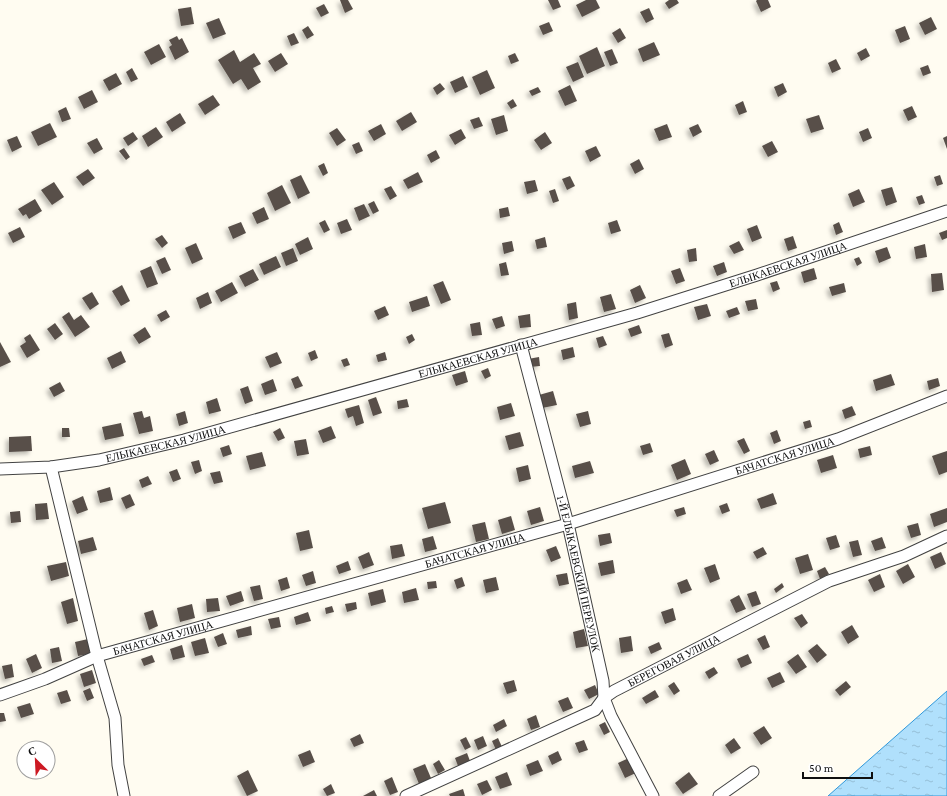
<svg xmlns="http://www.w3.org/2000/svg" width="947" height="796" font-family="'Crimson Pro',serif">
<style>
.water{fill:url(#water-ripples);stroke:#3098da}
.building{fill:#59504a;filter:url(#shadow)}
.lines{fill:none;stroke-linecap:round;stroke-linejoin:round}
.minor-casing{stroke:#424242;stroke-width:13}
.minor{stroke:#fff;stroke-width:11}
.labels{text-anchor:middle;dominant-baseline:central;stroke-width:4;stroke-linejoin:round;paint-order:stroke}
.street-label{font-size:11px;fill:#0f0f0f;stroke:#fff}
</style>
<defs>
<pattern id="water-ripples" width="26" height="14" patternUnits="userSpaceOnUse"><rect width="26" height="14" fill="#b0e0fc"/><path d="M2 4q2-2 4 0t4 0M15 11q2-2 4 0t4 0" fill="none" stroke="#96bfd7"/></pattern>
<filter id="shadow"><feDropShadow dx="-3" dy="3" stdDeviation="2" flood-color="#0004"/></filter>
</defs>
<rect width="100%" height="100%" fill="#fffcf1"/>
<path class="water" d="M947,691V796H828Z"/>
<g class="building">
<path d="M340,0H348L353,9L345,13Z"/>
<path d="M548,0H558L561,7L553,10Z"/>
<path d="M586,0H596L600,8L582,17L576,5Z"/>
<path d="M669,0H677L679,3L669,9L665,3Z"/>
<path d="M757,0H768L771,7L761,12L756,1Z"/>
<path d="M324,4L329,13L321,17L316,8Z"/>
<path d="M191,7L194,24L181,26L178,9Z"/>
<path d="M649,8L654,19L646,23L640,12Z"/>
<path d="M931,17L937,29L925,35L919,23Z"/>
<path d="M219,18L226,34L213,39L206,23Z"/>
<path d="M549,22L553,31L543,35L539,26Z"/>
<path d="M308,26L314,35L307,39L302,30Z"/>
<path d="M905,26L910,39L900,43L895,30Z"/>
<path d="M620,28L626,38L618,43L612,33Z"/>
<path d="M294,33L299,43L291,46L287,36Z"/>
<path d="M177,36L179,40L182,38L189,52L175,60L169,47L172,45L169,40Z"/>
<path d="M654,42L660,55L643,62L638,49Z"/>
<path d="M159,44L166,57L151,65L144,52Z"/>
<path d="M597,47L605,66L587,74L579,56Z"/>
<path d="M866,48L870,56L861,61L857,53Z"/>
<path d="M612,49L618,63L610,66L604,52Z"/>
<path d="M234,50L240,62L254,53L261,64L253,68L261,82L248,90L241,79L233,84L218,60Z"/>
<path d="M281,53L288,64L275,72L268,61Z"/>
<path d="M515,53L519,61L511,64L508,56Z"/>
<path d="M836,59L841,69L832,73L828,63Z"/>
<path d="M578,62L584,77L573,82L566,67Z"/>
<path d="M928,65L931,73L923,76L920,68Z"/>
<path d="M132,68L138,79L131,82L126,72Z"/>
<path d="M487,70L495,88L480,95L472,77Z"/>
<path d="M116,73L122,84L109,91L103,80Z"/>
<path d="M463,76L468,87L455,93L450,82Z"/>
<path d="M440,83L445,89L437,95L433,88Z"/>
<path d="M783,83L787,92L778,97L774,87Z"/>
<path d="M570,85L577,101L565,106L558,91Z"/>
<path d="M538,87L541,92L532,96L529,91Z"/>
<path d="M92,90L98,102L84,109L78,97Z"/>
<path d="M213,95L220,105L205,115L198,104Z"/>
<path d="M513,99L517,106L511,109L507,103Z"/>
<path d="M743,101L747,112L739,115L735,105Z"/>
<path d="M912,106L917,117L908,121L903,110Z"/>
<path d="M66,107L71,119L62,122L58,111Z"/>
<path d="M411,112L417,122L402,131L396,121Z"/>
<path d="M180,113L186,123L172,132L166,122Z"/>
<path d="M504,115L508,131L496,135L491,119Z"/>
<path d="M819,115L824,129L811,133L806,119Z"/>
<path d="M479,117L483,126L474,129L470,120Z"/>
<path d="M50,123L57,137L38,146L31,132Z"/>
<path d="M381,124L386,134L374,141L368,131Z"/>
<path d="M667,124L672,137L659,141L654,129Z"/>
<path d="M698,124L702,132L693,137L689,128Z"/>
<path d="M156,127L163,137L148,147L142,136Z"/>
<path d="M337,128L346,140L337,146L329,133Z"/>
<path d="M868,128L872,138L863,142L859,132Z"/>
<path d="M461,129L466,138L455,145L449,135Z"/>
<path d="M133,132L138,139L128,146L123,138Z"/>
<path d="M545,132L552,143L541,150L534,140Z"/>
<path d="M17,136L22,147L12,152L7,140Z"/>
<path d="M947,136V149L943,138Z"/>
<path d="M97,138L103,149L94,154L87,143Z"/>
<path d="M772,141L778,152L768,157L762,146Z"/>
<path d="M359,142L363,151L356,154L352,145Z"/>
<path d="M596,146L601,156L590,162L585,151Z"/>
<path d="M124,148L130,157L126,160L119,151Z"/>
<path d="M436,150L440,158L431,163L427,155Z"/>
<path d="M639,159L644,169L635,174L630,164Z"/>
<path d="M324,163L328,173L323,176L318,166Z"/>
<path d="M88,169L95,178L83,186L76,177Z"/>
<path d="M418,172L423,182L408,189L403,180Z"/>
<path d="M301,175L310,193L298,199L290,180Z"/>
<path d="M940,175L943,184L937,186L934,177Z"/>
<path d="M570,176L575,186L567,190L562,179Z"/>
<path d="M535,180L538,191L527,194L524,182Z"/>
<path d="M54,182L64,197L52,205L41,190Z"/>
<path d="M282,185L291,203L275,211L267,193Z"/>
<path d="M391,186L397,196L390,200L384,189Z"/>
<path d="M892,187L897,202L886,206L881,190Z"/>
<path d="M555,189L559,201L553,203L549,191Z"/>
<path d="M859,189L865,202L853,207L848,194Z"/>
<path d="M922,195L925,203L919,205L916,197Z"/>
<path d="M35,199L42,211L29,219L26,214L23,216L18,209Z"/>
<path d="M374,201L379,211L373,214L368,204Z"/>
<path d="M364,204L370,216L359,221L354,208Z"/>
<path d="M264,207L269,219L257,224L252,213Z"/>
<path d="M508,207L510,216L500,218L499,209Z"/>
<path d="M347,219L352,230L341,234L337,223Z"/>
<path d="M325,220L330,230L324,233L319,223Z"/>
<path d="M617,220L621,231L611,234L608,223Z"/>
<path d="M241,222L246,233L233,239L228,227Z"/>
<path d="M839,222L843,232L836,235L833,225Z"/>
<path d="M757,225L762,238L752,242L747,229Z"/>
<path d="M20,227L25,237L13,243L8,233Z"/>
<path d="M947,230V238L942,240L939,233Z"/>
<path d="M162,235L168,243L162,248L155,239Z"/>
<path d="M793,236L797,248L788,251L784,239Z"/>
<path d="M308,237L313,249L300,255L295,244Z"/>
<path d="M545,237L547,247L537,249L535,240Z"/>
<path d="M512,241L514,251L504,254L502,243Z"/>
<path d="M739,241L744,250L734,254L729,246Z"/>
<path d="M196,243L203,259L192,264L185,248Z"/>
<path d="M925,244L927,257L916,259L914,247Z"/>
<path d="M887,247L891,258L879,263L875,251Z"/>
<path d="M293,248L298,261L286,266L281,253Z"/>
<path d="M696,248L697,261L689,262L687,250Z"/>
<path d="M276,256L281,267L264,275L259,264Z"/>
<path d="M165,257L171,270L162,274L156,261Z"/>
<path d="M859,257L862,263L857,266L854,259Z"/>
<path d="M506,262L509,275L501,276L499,264Z"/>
<path d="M724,262L727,272L717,276L713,266Z"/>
<path d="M151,266L158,284L147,288L140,271Z"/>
<path d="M680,268L685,281L676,284L671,271Z"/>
<path d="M814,268L817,279L804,283L801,272Z"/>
<path d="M253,269L259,280L245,287L239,276Z"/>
<path d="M942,273L944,290L932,292L931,274Z"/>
<path d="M443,281L451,300L441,304L433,285Z"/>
<path d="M777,281L780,289L773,292L770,283Z"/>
<path d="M232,282L238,293L221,302L215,291Z"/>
<path d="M844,283L846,292L832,296L829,287Z"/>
<path d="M122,285L130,301L121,306L112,291Z"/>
<path d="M640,285L646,298L635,303L630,290Z"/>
<path d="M92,292L99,304L90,310L82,298Z"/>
<path d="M208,292L212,303L200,309L196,298Z"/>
<path d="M611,294L616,309L604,312L600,297Z"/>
<path d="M427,296L430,306L412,312L409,302Z"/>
<path d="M756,299L758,309L748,311L745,301Z"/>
<path d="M576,302L578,318L569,320L567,304Z"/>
<path d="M707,304L711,316L698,320L694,307Z"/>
<path d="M385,306L389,315L378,320L374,311Z"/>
<path d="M737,307L740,314L729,318L726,311Z"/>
<path d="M166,310L170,317L161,322L157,315Z"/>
<path d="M69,312L74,320L81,315L90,327L75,337L62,317Z"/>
<path d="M530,314L531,327L520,328L518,316Z"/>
<path d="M502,316L505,326L496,329L492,319Z"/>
<path d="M480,322L482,335L472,336L470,324Z"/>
<path d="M55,323L63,334L55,340L47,329Z"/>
<path d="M639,325L642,333L631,337L628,329Z"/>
<path d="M145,327L151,337L139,344L133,335Z"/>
<path d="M669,333L673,345L665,348L661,335Z"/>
<path d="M30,334L40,350L27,358L20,346L26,342L24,338Z"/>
<path d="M412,334L415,340L409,344L406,337Z"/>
<path d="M603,336L607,345L599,348L596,338Z"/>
<path d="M0,342L11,362L0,367Z"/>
<path d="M573,347L575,357L563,360L561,350Z"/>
<path d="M315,350L318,358L311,361L308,353Z"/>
<path d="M121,351L126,362L112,369L107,358Z"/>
<path d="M277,352L282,363L270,368L265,357Z"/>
<path d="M385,352L387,360L378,362L376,355Z"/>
<path d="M539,357L540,366L530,367L528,359Z"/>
<path d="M347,358L350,365L344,367L341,360Z"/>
<path d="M488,368L491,376L485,379L481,371Z"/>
<path d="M465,371L468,382L456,386L452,375Z"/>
<path d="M891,374L895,385L876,391L873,380Z"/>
<path d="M298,376L303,386L295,389L291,379Z"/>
<path d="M938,378L940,386L929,390L927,381Z"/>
<path d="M273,379L277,391L265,395L261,384Z"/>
<path d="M60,382L65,391L54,397L49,388Z"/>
<path d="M248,386L253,401L245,404L240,389Z"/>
<path d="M553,391L557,405L542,408L539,395Z"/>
<path d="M376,397L382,413L373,416L368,400Z"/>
<path d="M217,398L221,411L209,414L206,402Z"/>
<path d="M407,399L409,407L398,409L397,401Z"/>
<path d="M511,403L515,416L500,420L497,407Z"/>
<path d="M359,405L364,423L356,426L353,416L348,418L345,409Z"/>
<path d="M852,406L856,415L845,419L842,410Z"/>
<path d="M142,411L144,418L150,416L153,431L139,434L133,413Z"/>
<path d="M185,411L188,423L179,426L176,414Z"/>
<path d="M588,411L591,424L580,427L576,414Z"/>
<path d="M810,420L812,427L805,429L803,422Z"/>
<path d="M121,423L124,436L105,440L102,427Z"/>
<path d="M331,426L336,438L323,443L318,431Z"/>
<path d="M62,428H69L70,437H62Z"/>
<path d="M280,428L285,438L278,441L273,432Z"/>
<path d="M777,430L781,441L774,444L770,433Z"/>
<path d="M520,432L524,446L509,450L505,436Z"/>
<path d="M31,436L32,451L9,452V437Z"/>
<path d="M744,438L750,451L744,454L737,441Z"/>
<path d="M306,439L309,454L297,456L294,441Z"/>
<path d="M650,443L653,452L643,455L640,446Z"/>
<path d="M229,445L232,454L223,457L220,448Z"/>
<path d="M870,446L872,455L860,458L858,449Z"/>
<path d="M714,450L719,461L710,465L705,454Z"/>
<path d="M947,451V472L939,475L932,456Z"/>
<path d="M262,452L266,466L250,470L246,456Z"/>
<path d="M833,455L837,468L821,473L817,460Z"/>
<path d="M685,459L691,474L677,480L671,465Z"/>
<path d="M199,460L202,471L195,474L191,462Z"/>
<path d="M590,461L594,473L575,478L572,466Z"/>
<path d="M528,465L531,479L519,482L516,468Z"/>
<path d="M177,469L181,479L173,482L169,472Z"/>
<path d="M220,471L223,482L214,484L210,473Z"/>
<path d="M148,476L152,484L142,488L139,480Z"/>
<path d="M110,487L113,500L100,503L97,491Z"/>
<path d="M773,493L777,504L761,509L757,499Z"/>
<path d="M130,494L135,505L126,509L121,498Z"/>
<path d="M83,496L88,510L77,514L72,501Z"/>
<path d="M445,502L451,523L428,529L422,508Z"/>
<path d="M47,503L49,519L36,520L35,504Z"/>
<path d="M727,503L730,511L722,514L719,506Z"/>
<path d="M540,507L544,521L531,525L527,511Z"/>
<path d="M684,507L686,514L677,517L674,510Z"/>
<path d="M947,508V522L934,527L930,514Z"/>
<path d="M20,511L21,522L11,523L10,512Z"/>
<path d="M511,516L515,530L502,534L498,520Z"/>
<path d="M485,522L489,539L476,542L472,525Z"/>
<path d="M918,523L921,535L911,538L907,526Z"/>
<path d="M309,530L313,548L300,551L296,533Z"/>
<path d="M610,533L612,543L600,546L598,535Z"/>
<path d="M836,535L840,547L830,550L826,538Z"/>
<path d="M433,536L437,549L425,552L422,539Z"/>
<path d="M93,537L97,550L81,554L78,541Z"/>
<path d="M882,537L886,548L875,551L871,541Z"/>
<path d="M858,540L862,555L853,557L849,542Z"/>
<path d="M402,544L405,556L392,559L390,546Z"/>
<path d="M556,546L561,558L551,562L546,550Z"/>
<path d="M763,547L767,554L757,559L753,552Z"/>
<path d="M369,552L374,565L363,569L358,557Z"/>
<path d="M941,552L946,564L935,569L930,557Z"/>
<path d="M808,554L813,570L800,574L795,558Z"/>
<path d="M613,560L615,573L601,576L598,563Z"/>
<path d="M348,561L351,570L339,574L336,566Z"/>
<path d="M66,562L69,576L51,581L47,566Z"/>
<path d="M715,564L720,579L710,583L704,568Z"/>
<path d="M908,564L915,577L903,584L896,571Z"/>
<path d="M825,567L829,574L820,579L817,571Z"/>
<path d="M313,571L316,583L306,586L302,575Z"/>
<path d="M567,573L569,584L559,586L556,575Z"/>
<path d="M880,574L885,587L874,592L868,580Z"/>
<path d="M287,577L290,588L281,591L278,580Z"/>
<path d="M462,577L465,586L457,589L454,580Z"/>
<path d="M496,577L499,590L486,593L483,580Z"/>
<path d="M687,579L692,590L681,594L677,583Z"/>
<path d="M436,581L437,588L428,589L427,582Z"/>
<path d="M782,583L784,587L776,593L774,589Z"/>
<path d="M260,585L263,599L254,601L250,587Z"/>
<path d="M416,588L419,600L404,603L402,592Z"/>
<path d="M383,589L386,602L371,606L368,593Z"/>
<path d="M241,591L244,601L230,606L226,596Z"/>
<path d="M756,591L761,604L752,607L747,594Z"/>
<path d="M739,595L746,609L736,613L730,600Z"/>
<path d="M73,598L78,621L67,624L61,602Z"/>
<path d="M218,598L220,611L207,612L206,599Z"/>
<path d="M356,602L357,609L347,612L345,604Z"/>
<path d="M192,604L195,618L180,622L177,608Z"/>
<path d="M332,606L334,612L326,614L325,608Z"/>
<path d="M673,608L676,620L665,624L661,612Z"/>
<path d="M153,610L158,626L149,630L144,613Z"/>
<path d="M308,612L311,621L296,625L294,617Z"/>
<path d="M802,614L808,623L801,628L794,618Z"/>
<path d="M279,617L281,627L271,629L268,619Z"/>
<path d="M852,625L859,637L848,644L841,632Z"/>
<path d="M251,626L252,635L238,638L236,630Z"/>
<path d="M584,629L588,646L576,648L573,632Z"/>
<path d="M223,633L227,644L218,647L214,637Z"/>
<path d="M765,635L770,647L763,650L757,639Z"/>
<path d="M631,636L633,651L621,653L619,638Z"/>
<path d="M205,638L209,653L195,656L191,642Z"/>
<path d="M88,639L90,654L78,656L75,642Z"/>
<path d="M659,642L662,649L651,654L648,647Z"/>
<path d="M817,644L827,655L817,663L808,651Z"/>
<path d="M182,645L185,657L173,660L170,649Z"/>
<path d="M59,647L62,661L52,663L50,649Z"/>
<path d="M36,654L42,668L32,673L26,659Z"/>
<path d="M748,654L752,663L741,668L737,659Z"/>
<path d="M798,654L807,667L796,674L787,662Z"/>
<path d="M152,655L155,662L144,666L141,659Z"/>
<path d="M12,664L14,677L5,679L2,666Z"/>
<path d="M714,667L718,673L709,679L705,672Z"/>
<path d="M92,670L96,683L84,687L80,674Z"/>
<path d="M780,672L785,682L772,688L767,678Z"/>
<path d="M514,680L517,691L507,694L503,683Z"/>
<path d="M846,681L851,687L840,696L835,690Z"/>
<path d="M674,682L680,691L674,695L668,686Z"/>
<path d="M595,685L599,694L589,699L584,690Z"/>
<path d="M90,688L94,698L87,701L83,691Z"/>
<path d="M67,690L71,701L61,704L57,693Z"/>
<path d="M655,690L659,697L646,704L642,698Z"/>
<path d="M568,697L573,708L563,712L558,701Z"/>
<path d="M30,703L34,714L21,718L17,707Z"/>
<path d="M0,713H4L6,721L0,722Z"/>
<path d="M536,715L540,727L531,730L527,719Z"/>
<path d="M504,719L507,726L496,732L493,725Z"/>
<path d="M605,722L610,732L604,735L599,725Z"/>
<path d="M764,726L772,738L761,745L753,733Z"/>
<path d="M360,734L364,743L354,747L350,739Z"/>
<path d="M483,736L487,746L478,750L474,740Z"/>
<path d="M466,737L471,747L465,750L460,740Z"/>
<path d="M498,738L502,747L496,750L492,741Z"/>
<path d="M734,738L741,748L731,754L725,745Z"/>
<path d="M584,740L588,750L579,753L575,743Z"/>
<path d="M310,750L315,762L303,767L298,755Z"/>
<path d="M558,751L562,760L552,765L548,756Z"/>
<path d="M467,753L470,761L458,766L455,758Z"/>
<path d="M631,757L638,772L625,778L618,763Z"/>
<path d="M439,760L445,770L438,774L433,764Z"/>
<path d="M538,760L543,771L530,776L526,765Z"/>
<path d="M425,764L431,778L419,784L413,769Z"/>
<path d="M248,770L258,791L247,796L237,776Z"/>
<path d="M507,772L512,785L500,789L495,777Z"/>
<path d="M689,772L698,784L683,794L675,783Z"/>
<path d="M392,777L398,792L390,795L384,781Z"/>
<path d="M487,780L492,790L482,795L477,784Z"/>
<path d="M331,784L335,793L327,796L323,789Z"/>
<path d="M463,789L465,796H450L449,794Z"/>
<path d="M374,790L377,796H363Z"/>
</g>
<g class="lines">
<defs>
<g id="minor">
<path id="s1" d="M521,345L568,524L603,681L604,698L611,716L653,796"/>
<path d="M51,467L97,656L115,718L118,765L124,796"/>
<path id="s2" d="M0,469L51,467L99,460L184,440L637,313L757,275L947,211"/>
<path id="s3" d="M0,695L45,679L97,656L568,524L838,439L947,396"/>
<path id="s4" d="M406,796L595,710L604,698L614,691L829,581L904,556L947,536"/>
<path d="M719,796L753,772"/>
</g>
</defs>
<use href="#minor" class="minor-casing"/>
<use href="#minor" class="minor"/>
</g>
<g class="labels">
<g class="street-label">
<text stroke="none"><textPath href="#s2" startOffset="816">ЕЛЫКАЕВСКАЯ УЛИЦА</textPath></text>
<text stroke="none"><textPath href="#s2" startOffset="492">ЕЛЫКАЕВСКАЯ УЛИЦА</textPath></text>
<text stroke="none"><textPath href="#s2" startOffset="168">ЕЛЫКАЕВСКАЯ УЛИЦА</textPath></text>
<text stroke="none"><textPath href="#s3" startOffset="821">БАЧАТСКАЯ УЛИЦА</textPath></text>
<text stroke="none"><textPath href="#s3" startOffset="497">БАЧАТСКАЯ УЛИЦА</textPath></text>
<text stroke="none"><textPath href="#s1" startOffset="236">1-Й ЕЛЫКАЕВСКИЙ ПЕРЕУЛОК</textPath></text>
<text stroke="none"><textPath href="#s3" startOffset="173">БАЧАТСКАЯ УЛИЦА</textPath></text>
<text stroke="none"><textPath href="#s4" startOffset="302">БЕРЕГОВАЯ УЛИЦА</textPath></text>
</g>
</g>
<g transform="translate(36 760) rotate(336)"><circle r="19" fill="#ffffff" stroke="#9f9f9f"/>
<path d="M0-3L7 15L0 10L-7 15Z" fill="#cd1923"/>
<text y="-6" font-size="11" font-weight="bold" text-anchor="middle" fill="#0f0f0f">С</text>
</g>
<path d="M803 772v6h69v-6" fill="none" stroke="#0f0f0f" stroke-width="2"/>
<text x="809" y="772" font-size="12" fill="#0f0f0f" stroke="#ffffff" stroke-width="3" paint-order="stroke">50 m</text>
</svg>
